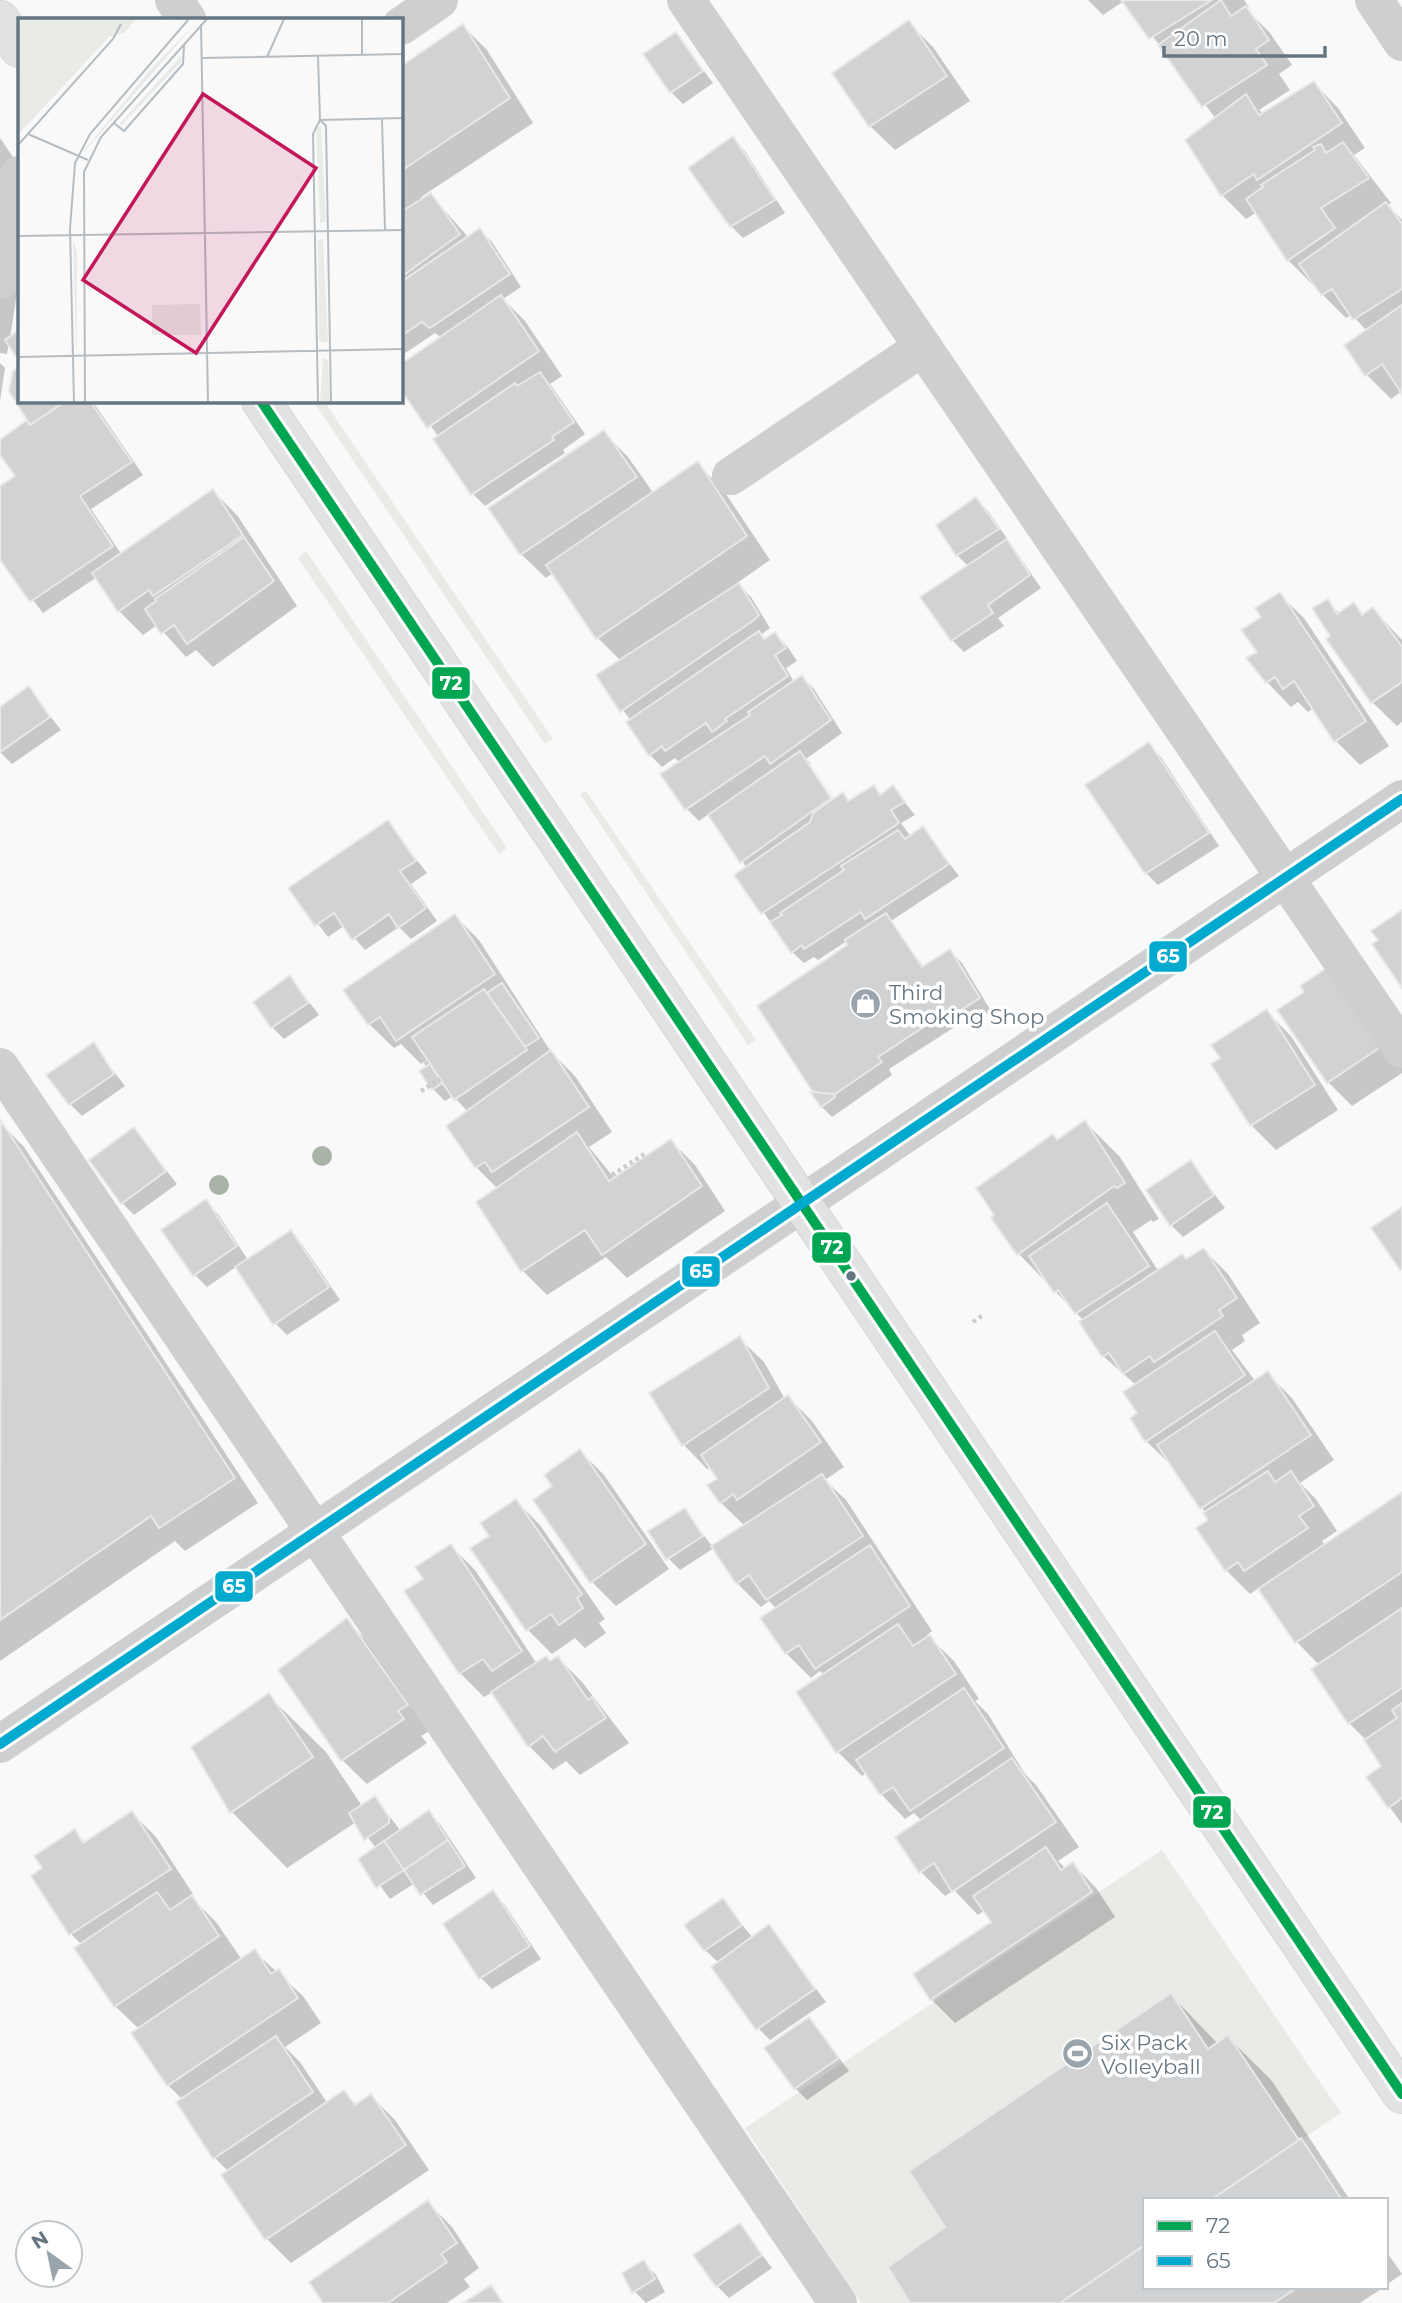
<svg xmlns="http://www.w3.org/2000/svg" width="1402" height="2303" font-family="Montserrat,sans-serif">
<style>
.green{fill:#e8ebe6}
.shadow{fill:#0003}
.building{fill:#d0d2d3;stroke:#e8e8e8;stroke-width:2}
.lines{fill:none;stroke-linecap:round;stroke-linejoin:round}
.major-casing{stroke:#d5d6d7;stroke-width:40}
.path{stroke:#cbcccd;stroke-width:4.5;stroke-dasharray:3.5 3.5;stroke-linecap:butt}
.minor{stroke:#cecfd0;stroke-width:38}
.major{stroke:#e1e2e2;stroke-width:38}
.bus-1-casing{stroke:#fff;stroke-width:16}
.bus-2-casing{stroke:#fff;stroke-width:16}
.bus-1{stroke:#00a651;stroke-width:10}
.bus-2{stroke:#00a9ce;stroke-width:10}
.tree{fill:#a9b3a7}
.bus-dot{fill:#657683;stroke:#fff;stroke-width:2.5}
.labels{text-anchor:middle;dominant-baseline:central;stroke-width:7;stroke-linejoin:round;paint-order:stroke}
.poi-label{font-size:21px;fill:#657683;stroke:#fff;text-anchor:start}
.inset-road{fill:none;stroke:#b5bdc3;stroke-width:2}
.view{fill:#c2185b;fill-opacity:0.15;stroke:#c2185b;stroke-width:3.5}
.inset-edge{fill:none;stroke:#657683;stroke-width:3.5}
.line-badge{stroke:#fff;stroke-width:2.5}
.badge-label{font-size:19px;text-anchor:middle;font-weight:bold;fill:#fff}
</style>
<rect width="100%" height="100%" fill="#f9f9f9"/>
<g class="green">
<path d="M313,401H324L553,739L545,744Z"/>
<path d="M306,551L507,848L499,854L298,558Z"/>
<path d="M586,791L756,1040L748,1045L580,794Z"/>
<path d="M1162,1850L1341,2113L1212,2200H1145L1059,2303H861L745,2128Z"/>
</g>
<g class="shadow">
<path d="M1088,0H1244L1249,7L1246,9L1270,33L1292,65L1279,74L1290,90L1259,110L1264,114L1314,83L1338,108L1365,148L1354,155L1391,203L1388,205L1402,220V391L1391,399L1367,375V331L1352,315L1346,318L1288,260L1257,212L1246,219L1222,195L1216,119L1166,53L1124,1L1103,15Z"/>
<path d="M909,23L933,47L970,101L895,150L870,126Z"/>
<path d="M463,26L487,50L533,123L421,197L423,200L431,195L469,238L480,230L492,242L521,287L503,299L525,321L562,376L550,384L585,434L563,450L565,453L485,506L473,494L439,437L401,387V366L442,338L435,333L401,356V68Z"/>
<path d="M676,34L713,83L683,104L671,92Z"/>
<path d="M0,138L19,166V279L10,339L19,332V358L9,343L7,354L0,353Z"/>
<path d="M732,138L744,150L785,213L743,238L731,226Z"/>
<path d="M0,363L5,368L0,401Z"/>
<path d="M19,369V401H95L93,402L143,475L91,509L122,555L213,491L237,515L297,606L213,667L196,650L186,657L157,625L143,635L119,611L97,577L43,613L0,557V488L17,477L0,452V442L29,421L11,391L14,372Z"/>
<path d="M603,432L628,457L654,494L697,464L722,488L770,560L737,583L751,597L770,628L761,635L766,640L775,634L787,646L797,661L786,668L794,682L802,677L814,689L842,733L806,759L811,764H807L835,806L838,804L812,765L835,800L843,795L850,802L874,787L882,795L893,788L915,815L901,823L911,837L923,829L959,876L891,921L924,968L950,951L962,963L991,1011L965,1026L961,1023L889,1069L892,1075L832,1117L820,1105L760,1007L849,945L847,941L818,960L814,957L804,963L792,952L737,875L747,868L709,814L699,821L687,809L680,763L675,758L662,767L650,755L631,721L598,675L621,661L598,638L553,573L546,578L521,554L491,508Z"/>
<path d="M976,499L988,511L1041,588L998,618L1004,626L964,652L952,640L969,567L957,555Z"/>
<path d="M1279,594L1304,618L1389,746L1360,765L1336,741L1314,708L1308,712L1298,702L1291,707L1267,682L1259,653L1264,618Z"/>
<path d="M1327,601L1340,614L1354,605L1364,615L1373,609L1402,640V722L1397,726L1372,702L1333,637Z"/>
<path d="M29,689L61,730L12,764L0,752V709Z"/>
<path d="M1149,745L1161,757L1219,846L1158,885L1146,873Z"/>
<path d="M387,822L427,873L411,884L437,921L411,939L399,927L365,950L344,926L328,937L291,889Z"/>
<path d="M455,916L479,940L551,1052L575,1076L612,1132L589,1147L615,1179L671,1141L695,1165L725,1211L627,1278L606,1257L547,1295L523,1271L498,1189L476,1167L468,1112L453,1096L445,1101L433,1089L422,1071L432,1064L428,1059L421,1064L401,1044L394,1048L369,1024L346,990Z"/>
<path d="M290,977L319,1015L284,1039L272,1027Z"/>
<path d="M1307,992L1402,1060V1073L1352,1106L1328,1082Z"/>
<path d="M1267,1012L1291,1036L1338,1110L1276,1150L1251,1125L1213,1064Z"/>
<path d="M93,1045L125,1086L82,1116L70,1104Z"/>
<path d="M1085,1122L1120,1157L1159,1219L1153,1222L1151,1220L1133,1232L1159,1272L1187,1261L1204,1250L1228,1274L1260,1323L1242,1335L1245,1341L1232,1350L1256,1382L1268,1374L1292,1398L1334,1460L1300,1483L1315,1498L1337,1531L1322,1541L1325,1546L1402,1494V1824L1368,1777L1384,1766L1366,1740L1349,1723L1320,1666L1297,1642L1259,1588L1250,1594L1226,1570L1206,1513L1171,1465L1146,1441L1136,1385L1103,1356L1082,1323L1084,1321L1018,1253L1058,1141Z"/>
<path d="M0,1123L24,1147L258,1503L185,1551L175,1541L0,1661Z"/>
<path d="M134,1130L177,1184L134,1215L122,1203Z"/>
<path d="M1190,1162L1225,1208L1183,1237L1171,1225L1149,1190Z"/>
<path d="M206,1202L218,1214L248,1260L290,1232L302,1244L340,1300L287,1335L275,1323L236,1267L207,1287L195,1275Z"/>
<path d="M739,1338L764,1362L785,1399L788,1397L812,1421L844,1467L825,1480L846,1500L932,1631L927,1635L954,1661L979,1699L975,1701L988,1714L1025,1774L1036,1785L1079,1847L1058,1861L1066,1869L1073,1864L1097,1889L1115,1917L955,2023L931,1999L993,1923L985,1910L978,1915L954,1890L945,1896L921,1872L922,1821L914,1813L905,1819L881,1794L867,1773L862,1776L838,1752L824,1675L820,1671L811,1678L786,1653L763,1618L777,1609L769,1601L761,1607L737,1583L714,1548L680,1570L668,1558L684,1510L713,1547L745,1526L721,1503L719,1479L711,1466L707,1469L683,1444Z"/>
<path d="M580,1451L604,1475L669,1569L616,1606L591,1581L554,1487Z"/>
<path d="M516,1501L540,1525L605,1619L599,1623L606,1633L585,1648L575,1638L552,1654L528,1630L472,1549L491,1537Z"/>
<path d="M451,1546L475,1570L537,1664L558,1658L582,1682L629,1743L580,1775L566,1761L553,1770L529,1746L493,1692L484,1697L460,1673L425,1579Z"/>
<path d="M347,1621L371,1645L431,1730L421,1736L427,1743L367,1784L342,1760L280,1670Z"/>
<path d="M269,1696L326,1752L362,1806L375,1798L401,1831L428,1812L440,1824L476,1878L433,1905L415,1883L390,1899L360,1859L376,1848L356,1822L287,1868L231,1811Z"/>
<path d="M132,1813L156,1837L193,1894L190,1896L216,1922L242,1960L254,1951L303,1996L321,2023L285,2047L300,2062L328,2104L344,2092L357,2105L371,2096L395,2120L429,2170L291,2263L267,2239L223,2175L229,2172L214,2157L183,2100L168,2085L133,2033L139,2029L115,2006L77,1949L82,1945L71,1934L45,1869L74,1832L86,1843Z"/>
<path d="M492,1892L504,1904L541,1959L492,1989L480,1977Z"/>
<path d="M722,1900L753,1938L769,1926L826,2002L770,2040L758,2028L719,1963L705,1950Z"/>
<path d="M1171,1995L1218,2044L1228,2037L1272,2081L1350,2200H1145V2287H1384L1360,2303H912L948,2228Z"/>
<path d="M809,2019L849,2071L807,2100L795,2088Z"/>
<path d="M428,2203L452,2227L479,2268L464,2279L470,2287L447,2303H326Z"/>
<path d="M739,2225L772,2268L729,2298L717,2286Z"/>
<path d="M1386,2251L1402,2274L1386,2285Z"/>
<path d="M644,2263L656,2275L665,2292L646,2303L634,2291Z"/>
</g>
<g class="building">
<path d="M1121,0H1212L1149,39Z"/>
<path d="M1221,0L1231,16L1246,6L1269,40L1256,49L1267,65L1202,107L1158,45Z"/>
<path d="M909,20L947,76L869,127L832,73Z"/>
<path d="M463,24L510,98L401,171V66Z"/>
<path d="M676,32L703,71L670,93L643,54Z"/>
<path d="M1314,81L1342,123L1257,180L1254,174L1221,196L1185,140L1246,94L1259,115Z"/>
<path d="M733,136L775,200L730,227L688,168Z"/>
<path d="M1343,142L1369,178L1321,208L1335,228L1287,261L1246,199L1263,187L1261,185L1315,150L1313,147L1321,144L1326,153Z"/>
<path d="M431,193L460,234L401,277V207L404,210Z"/>
<path d="M1386,202L1402,224V289L1353,320L1332,289L1321,295L1299,264Z"/>
<path d="M480,228L510,274L430,328L422,322L401,336V282Z"/>
<path d="M501,295L539,351L427,428L401,390V364Z"/>
<path d="M1402,305V394L1382,364L1365,376L1344,345Z"/>
<path d="M19,330V361L5,340Z"/>
<path d="M19,367V401H66L30,425L9,391L13,371Z"/>
<path d="M540,372L574,422L552,437L554,440L471,495L433,439L515,383L517,386Z"/>
<path d="M66,401H90L132,462L80,496L113,546L30,602L0,560V486L15,476L0,455V440L27,420L30,425Z"/>
<path d="M604,430L637,477L520,555L488,508Z"/>
<path d="M698,461L747,536L596,639L546,565Z"/>
<path d="M213,489L243,535L153,596L149,590L118,612L92,573Z"/>
<path d="M976,497L999,529L956,556L936,525Z"/>
<path d="M244,537L274,581L187,644L174,625L161,634L145,609L156,601L155,599Z"/>
<path d="M1007,539L1030,575L988,605L993,613L951,641L920,597Z"/>
<path d="M739,583L759,615L754,620L620,712L596,675Z"/>
<path d="M1280,592L1366,721L1334,742L1294,681L1283,689L1275,677L1266,683L1246,658L1257,652L1241,630L1261,617L1255,608Z"/>
<path d="M1328,599L1337,614L1354,602L1362,615L1373,607L1402,647V682L1371,703L1326,639L1330,636L1312,608Z"/>
<path d="M759,631L764,639L775,632L786,648L775,655L788,676L725,719L727,721L712,732L706,723L665,751L662,746L649,756L626,722Z"/>
<path d="M802,675L831,720L770,764L765,756L685,810L660,774L750,715L748,712Z"/>
<path d="M29,686L50,717L0,752V707Z"/>
<path d="M1149,742L1209,833L1145,874L1085,785Z"/>
<path d="M800,751L831,798L740,863L708,815Z"/>
<path d="M874,785L880,795L893,785L905,802L891,810L899,823L761,914L734,875L810,822L813,813L843,792L848,801Z"/>
<path d="M388,820L416,861L400,871L426,908L398,928L389,914L352,940L334,913L315,926L288,888Z"/>
<path d="M923,826L949,864L865,919L861,912L804,949L802,945L791,953L770,922L782,915L780,913L844,870L841,866L898,830L905,839Z"/>
<path d="M1402,910V988L1372,944L1378,940L1371,931Z"/>
<path d="M886,913L922,967L950,949L980,998L952,1016L948,1011L878,1057L882,1062L832,1096L812,1091L757,1006L847,945L845,940Z"/>
<path d="M455,914L495,974L396,1041L380,1017L368,1025L343,990Z"/>
<path d="M1331,965L1385,1044L1327,1083L1277,1010L1304,992L1300,986Z"/>
<path d="M290,975L308,1003L271,1028L253,1002Z"/>
<path d="M502,983L539,1038L525,1047L487,993Z"/>
<path d="M484,989L527,1050L454,1100L412,1037Z"/>
<path d="M1267,1009L1315,1085L1250,1126L1211,1064L1220,1058L1211,1045Z"/>
<path d="M94,1042L114,1074L69,1105L46,1075Z"/>
<path d="M551,1050L589,1107L492,1172L485,1162L475,1168L446,1126Z"/>
<path d="M430,1064L442,1083L432,1090L419,1071Z"/>
<path d="M810,1092L834,1094L835,1097L821,1107Z"/>
<path d="M1085,1120L1125,1183L1117,1188L1114,1186L1017,1255L991,1218L994,1215L976,1188L1053,1134L1057,1140Z"/>
<path d="M1,1121L235,1478L159,1528L151,1516L0,1620Z"/>
<path d="M134,1127L166,1171L121,1204L89,1160Z"/>
<path d="M577,1132L609,1181L671,1139L702,1186L602,1255L585,1230L521,1272L476,1202Z"/>
<path d="M1191,1160L1214,1195L1170,1226L1146,1190Z"/>
<path d="M206,1199L237,1246L193,1276L161,1230Z"/>
<path d="M1107,1203L1149,1266L1075,1314L1058,1290L1054,1293L1029,1256Z"/>
<path d="M1402,1207V1269L1400,1270L1371,1228Z"/>
<path d="M291,1230L329,1287L273,1325L235,1267Z"/>
<path d="M1204,1248L1237,1298L1219,1310L1223,1316L1154,1362L1150,1356L1123,1374L1109,1353L1102,1357L1079,1322L1182,1254L1186,1259Z"/>
<path d="M1215,1331L1245,1375L1145,1442L1130,1418L1137,1413L1123,1392Z"/>
<path d="M740,1336L769,1388L682,1446L649,1393Z"/>
<path d="M1268,1371L1311,1435L1200,1509L1157,1445Z"/>
<path d="M788,1395L821,1442L737,1500L733,1494L720,1504L707,1485L717,1479L701,1455Z"/>
<path d="M580,1449L646,1544L590,1583L533,1500L552,1486L544,1475Z"/>
<path d="M1268,1471L1275,1482L1291,1471L1314,1506L1299,1516L1308,1528L1244,1571L1238,1562L1225,1571L1196,1528L1208,1520L1203,1513Z"/>
<path d="M822,1474L863,1536L766,1600L749,1575L736,1584L711,1546Z"/>
<path d="M1402,1492V1572L1295,1643L1258,1589Z"/>
<path d="M516,1499L582,1594L577,1598L583,1608L559,1625L551,1614L526,1631L470,1548L489,1536L480,1523Z"/>
<path d="M685,1508L703,1536L666,1560L648,1531Z"/>
<path d="M451,1544L522,1651L492,1671L483,1659L459,1674L404,1591L423,1579L415,1567Z"/>
<path d="M870,1545L910,1606L815,1669L799,1645L785,1654L760,1618Z"/>
<path d="M1402,1608V1688L1348,1724L1311,1669Z"/>
<path d="M347,1618L408,1705L398,1711L404,1719L341,1761L278,1670Z"/>
<path d="M898,1624L913,1646L930,1635L956,1674L836,1753L796,1692Z"/>
<path d="M546,1656L550,1661L558,1656L588,1700L592,1697L606,1718L555,1752L543,1736L528,1747L491,1692Z"/>
<path d="M964,1688L1004,1748L910,1811L893,1787L880,1795L856,1760Z"/>
<path d="M269,1693L313,1757L230,1813L191,1747Z"/>
<path d="M1402,1703V1798L1388,1808L1366,1777L1381,1766L1364,1740L1397,1718L1392,1710Z"/>
<path d="M1012,1758L1056,1822L952,1892L934,1863L919,1873L895,1837Z"/>
<path d="M375,1796L389,1817V1823L364,1840L349,1813Z"/>
<path d="M429,1810L448,1840L404,1870L384,1841Z"/>
<path d="M132,1811L171,1869L69,1935L31,1876L42,1868L34,1856L75,1829L83,1843Z"/>
<path d="M448,1840L465,1866L420,1895L404,1870Z"/>
<path d="M384,1841L404,1870L376,1888L358,1859Z"/>
<path d="M1046,1847L1061,1870L1073,1862L1092,1892L930,2000L913,1974L991,1922L973,1896Z"/>
<path d="M493,1890L530,1946L479,1979L443,1924Z"/>
<path d="M157,1892L170,1910L192,1895L219,1936L114,2007L74,1948Z"/>
<path d="M723,1898L742,1925L704,1951L684,1925Z"/>
<path d="M769,1924L815,1989L756,2030L711,1967Z"/>
<path d="M255,1949L271,1974L279,1969L298,1998L167,2086L131,2033Z"/>
<path d="M1171,1993L1208,2049L1228,2035L1299,2140L1211,2200H1145V2245L1060,2303H910L888,2267L945,2227L909,2171Z"/>
<path d="M809,2017L839,2058L794,2089L764,2048Z"/>
<path d="M276,2036L313,2092L213,2159L176,2102Z"/>
<path d="M344,2090L355,2105L371,2094L406,2145L265,2240L221,2175Z"/>
<path d="M1301,2138L1342,2200H1211L1299,2140Z"/>
<path d="M428,2200L457,2243L441,2254L447,2262L388,2303H323L309,2282Z"/>
<path d="M740,2223L762,2255L716,2287L693,2255Z"/>
<path d="M1145,2245V2287H1298L1274,2303H1060Z"/>
<path d="M644,2260L655,2279L632,2293L622,2273Z"/>
<path d="M491,2285L503,2303H463Z"/>
</g>
<g class="lines">
<defs>
<g id="major">
<path d="M0,20L19,48"/>
<path d="M261,401L1402,2094"/>
</g>
</defs>
<use href="#major" class="major-casing"/>
<g class="path">
<path d="M421,1056L428,1065"/>
<path d="M421,1091L440,1079"/>
<path d="M612,1175L646,1153"/>
<path d="M973,1322L983,1315"/>
</g>
<g class="minor">
<path d="M174,0L187,19"/>
<path d="M686,0L1402,1049"/>
<path d="M1374,0L1402,42"/>
<path d="M401,26L439,0"/>
<path d="M0,280L19,175"/>
<path d="M731,476L923,347"/>
<path d="M0,1067L838,2303"/>
<path d="M0,1744L1402,799"/>
</g>
<use href="#major" class="major"/>
<defs>
<path id="bus-1" d="M261,401L1402,2094"/>
<path id="bus-2" d="M0,1744L1402,799"/>
</defs>
<use href="#bus-1" class="bus-1-casing"/>
<use href="#bus-2" class="bus-2-casing"/>
<use href="#bus-1" class="bus-1"/>
<use href="#bus-2" class="bus-2"/>
</g>
<g class="tree">
<circle cx="322" cy="1156" r="10"/>
<circle cx="219" cy="1185" r="10"/>
</g>
<defs>
<symbol id="shop-disc" viewBox="-11 -11 22 22"><circle r="9.5" fill="#99a4ac" stroke="#fff"/><path d="M-5-2.5h2.3a2.7 3.5 0 0 1 5.4 0H5L5.5 6h-11ZM-1.5-2.5h3a1.5 2.3 0 0 0-3 0Z" fill="#fff"/></symbol>
<symbol id="stadium-disc" viewBox="-11 -11 22 22"><circle r="9.5" fill="#99a4ac" stroke="#fff"/><path d="M0-5a6.5 5 0 1 0 0 10a6.5 5 0 1 0 0-10ZM-3.5-1.8h7v3.6h-7Z" fill="#fff"/></symbol>
</defs>
<g fill-rule="evenodd">
<use href="#shop-disc" x="848" y="986" width="35" height="35"/>
<use href="#stadium-disc" x="1060" y="2036" width="35" height="35"/>
</g>
<circle class="bus-dot" cx="851" cy="1276" r="6"/>
<g class="labels">
<g class="poi-label">
<text x="889" y="992">Third<tspan x="889" dy="24">Smoking Shop</tspan></text>
<text x="1101" y="2042">Six Pack<tspan x="1101" dy="24">Volleyball</tspan></text>
</g>
</g>
<g transform="translate(18 18)">
<rect width="385" height="385" fill="#f9f9f9"/>
<path d="M0,1H118L106,15L91,19L0,117ZM177,6L68,132L65,134L131,53ZM164,37L163,44L103,108L102,105ZM303,108L308,203L302,205L298,111ZM305,220L310,323L305,325L301,322L300,223ZM55,222L59,234V332L58,326ZM182,286L183,317H134V287ZM305,340L310,342L312,384H302Z" fill="#e8ebe6"/>
<path class="inset-road" d="M344,1V36M183,6L190,384M300,38L302,102L295,116L300,384M249,39L266,1M183,40L385,36M364,101L367,212M302,102L308,108L313,384M302,102L385,100M96,105L106,113L165,46L166,27M10,116L70,142M0,127L95,21L103,6M0,218L385,212M0,339L385,331M56,384L52,211L57,145L72,116L170,2M67,384L66,154L83,119L189,1"/>
<path class="view" d="M185,76L298,150L178,335L65,262Z"/>
<rect width="385" height="385" class="inset-edge"/>
</g>
<g class="line-badge">
<rect x="431" y="666" width="40" height="34" rx="7" fill="#00a651"/>
<rect x="1148" y="940" width="40" height="33" rx="7" fill="#00a9ce"/>
<rect x="811" y="1231" width="41" height="33" rx="7" fill="#00a651"/>
<rect x="681" y="1255" width="40" height="33" rx="7" fill="#00a9ce"/>
<rect x="214" y="1570" width="40" height="33" rx="7" fill="#00a9ce"/>
<rect x="1192" y="1795" width="40" height="34" rx="7" fill="#00a651"/>
</g>
<g class="badge-label">
<text x="451" y="690">72</text>
<text x="1168" y="963">65</text>
<text x="832" y="1254">72</text>
<text x="701" y="1278">65</text>
<text x="234" y="1593">65</text>
<text x="1212" y="1819">72</text>
</g>
<rect x="1143" y="2198" width="245" height="91" fill="#ffffff" stroke="#c1c8cd" stroke-width="2"/>
<rect x="1157" y="2221" width="35" height="10" fill="#00a651" stroke="#c1c8cd" stroke-width="2"/>
<text x="1206" y="2233" font-size="21" fill="#657683">72</text>
<rect x="1157" y="2256" width="35" height="10" fill="#00a9ce" stroke="#c1c8cd" stroke-width="2"/>
<text x="1206" y="2268" font-size="21" fill="#657683">65</text>
<g transform="translate(49 2254) rotate(327)"><circle r="33" fill="#ffffff" stroke="#c1c8cd" stroke-width="2"/>
<path d="M0-5L12 26L0 18L-12 26Z" fill="#99a4ac"/>
<text y="-10" font-size="19" font-weight="bold" text-anchor="middle" fill="#657683">N</text>
</g>
<path d="M1164 46v10h161v-10" fill="none" stroke="#657683" stroke-width="3.5"/>
<text x="1174" y="46" font-size="21" fill="#657683" stroke="#ffffff" stroke-width="5" paint-order="stroke">20 m</text>
</svg>
